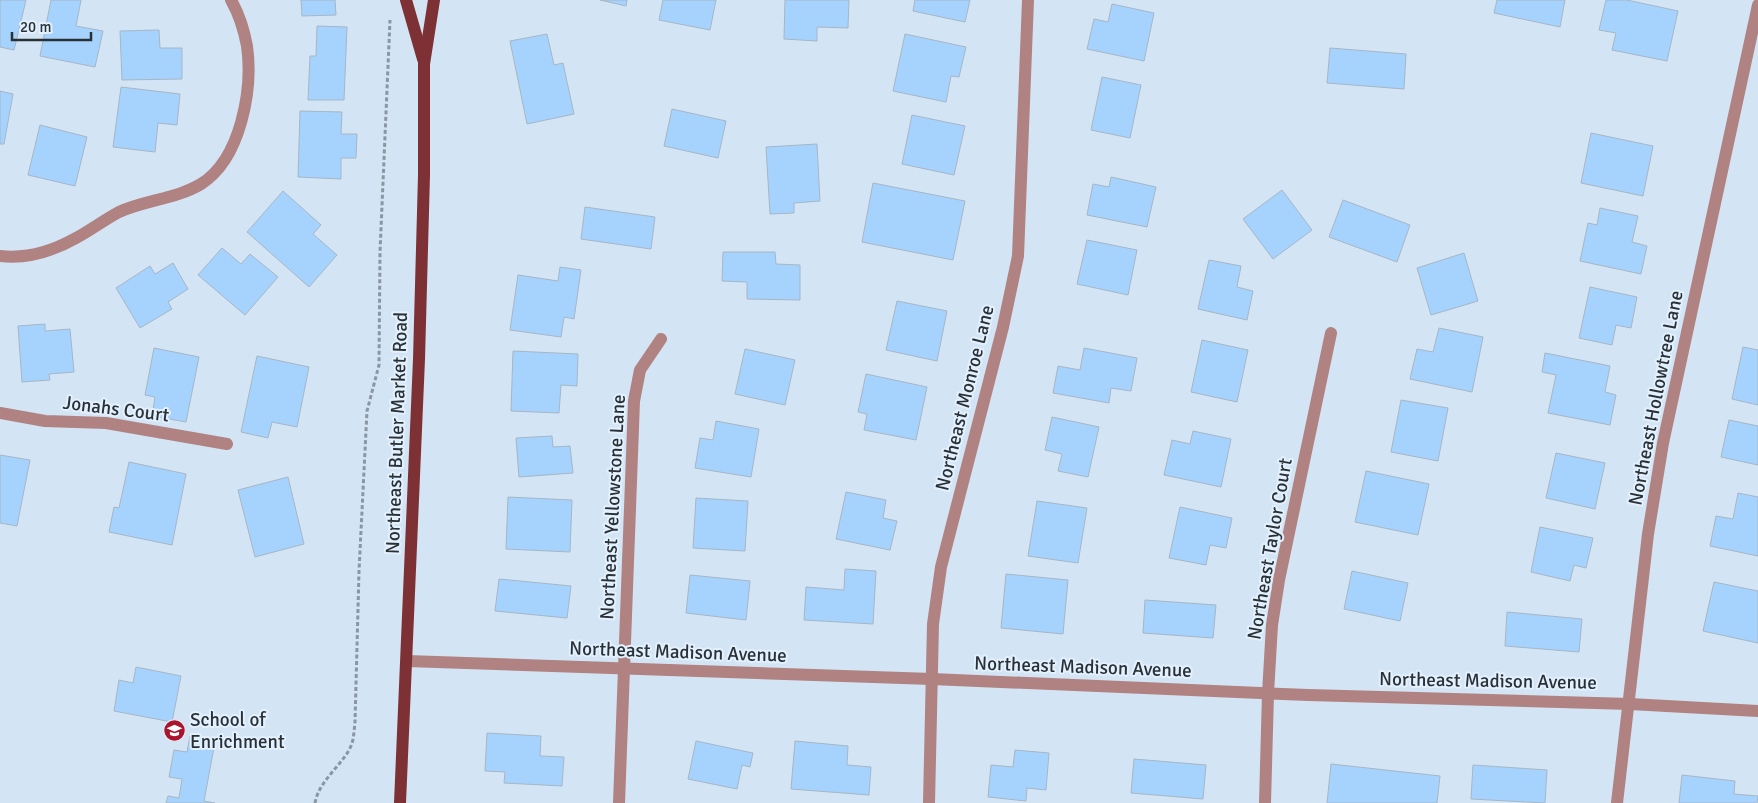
<svg xmlns="http://www.w3.org/2000/svg" width="1758" height="803" font-family="Signika,sans-serif">
<style>
.building{fill:#a6d3fd;stroke:#a6b6c5}
.lines{fill:none;stroke-linecap:round;stroke-linejoin:round}
.path{stroke:#8a97a2;stroke-width:3;stroke-dasharray:4 2.5;stroke-linecap:butt}
.minor{stroke:#b08281;stroke-width:12}
.major{stroke:#7e3134;stroke-width:12}
.labels{text-anchor:middle;dominant-baseline:central;stroke-width:4;stroke-linejoin:round;paint-order:stroke}
.street-label{font-size:19px;fill:#293036;stroke:#e3f0fd}
.poi-label{font-size:19px;fill:#293036;stroke:#e3f0fd;text-anchor:start}
</style>
<rect width="100%" height="100%" fill="#d3e4f4"/>
<g class="building">
<path d="M0,0H26L14,50L0,47Z"/>
<path d="M51,0H81L76,26L103,31L95,67L40,56Z"/>
<path d="M301,0H335L336,15L302,16Z"/>
<path d="M600,0H627L626,6Z"/>
<path d="M663,0H716L710,30L659,20Z"/>
<path d="M785,0H849L848,28L817,27V41L784,39Z"/>
<path d="M915,0H970L965,22L913,11Z"/>
<path d="M1497,0H1565L1560,27L1494,13Z"/>
<path d="M1606,0H1627L1678,11L1667,61L1612,50L1616,33L1599,30Z"/>
<path d="M1112,4L1154,13L1144,61L1087,49L1094,19L1108,22Z"/>
<path d="M317,26L347,27L344,100H308L310,56H316Z"/>
<path d="M159,30L160,48H182V79L122,80L120,31Z"/>
<path d="M547,34L554,65L563,63L574,114L527,124L510,41Z"/>
<path d="M905,34L966,47L959,77L951,76L946,102L893,91Z"/>
<path d="M1330,48L1406,54L1404,89L1327,83Z"/>
<path d="M1102,77L1141,85L1130,138L1091,130Z"/>
<path d="M121,87L180,94L177,125L158,123L155,152L113,147Z"/>
<path d="M0,91L13,94L4,144H0Z"/>
<path d="M672,109L726,121L718,158L664,146Z"/>
<path d="M300,111L342,112L341,134H357L356,158H341V179L298,177Z"/>
<path d="M912,115L965,126L954,175L902,164Z"/>
<path d="M40,125L87,137L75,186L28,175Z"/>
<path d="M1591,133L1653,146L1643,196L1581,183Z"/>
<path d="M817,144L820,201L794,203V213L770,214L766,147Z"/>
<path d="M1111,177L1156,187L1147,227L1087,215L1093,184L1109,187Z"/>
<path d="M873,183L965,201L953,260L862,242Z"/>
<path d="M1282,190L1312,230L1273,259L1243,219Z"/>
<path d="M283,191L321,225L313,234L337,255L309,287L247,232Z"/>
<path d="M1343,200L1410,225L1397,262L1329,237Z"/>
<path d="M585,207L655,217L651,249L581,239Z"/>
<path d="M1600,208L1638,216L1632,242L1647,246L1641,274L1580,261L1588,223L1597,225Z"/>
<path d="M1087,240L1137,250L1128,295L1077,284Z"/>
<path d="M222,248L241,264L250,254L278,277L245,315L198,275Z"/>
<path d="M723,252H775L776,264L800,265V300L747,299V282L722,281Z"/>
<path d="M1464,253L1478,301L1431,315L1417,268Z"/>
<path d="M1209,260L1241,266L1237,287L1253,291L1247,320L1198,309Z"/>
<path d="M173,263L188,289L168,302L172,309L140,328L116,288L150,266L155,274Z"/>
<path d="M560,267L581,270L574,319L564,317L561,337L510,330L518,275L558,281Z"/>
<path d="M1590,287L1637,297L1631,328L1616,325L1612,345L1579,338Z"/>
<path d="M897,301L947,311L937,361L886,350Z"/>
<path d="M45,324V331L70,329L74,372L49,374L50,380L22,382L18,326Z"/>
<path d="M1439,328L1483,337L1472,392L1410,379L1417,349L1433,352Z"/>
<path d="M1202,340L1248,350L1237,402L1191,392Z"/>
<path d="M1743,347L1758,350V405L1732,399Z"/>
<path d="M154,348L199,357L186,422L152,416L155,397L145,395Z"/>
<path d="M1084,348L1137,358L1131,391L1111,388L1109,403L1053,393L1058,366L1080,370Z"/>
<path d="M745,349L795,360L785,405L735,394Z"/>
<path d="M513,351L578,354L577,386L561,385L559,413L511,411Z"/>
<path d="M1545,353L1610,366L1605,392L1616,395L1610,425L1548,413L1556,375L1542,372Z"/>
<path d="M257,356L309,367L297,427L272,422L268,438L241,432Z"/>
<path d="M866,374L927,387L916,440L864,430L867,414L858,412Z"/>
<path d="M1401,400L1448,408L1438,461L1391,452Z"/>
<path d="M1052,417L1099,427L1088,477L1058,471L1062,454L1045,450Z"/>
<path d="M1729,420L1758,426V465L1721,457Z"/>
<path d="M716,421L759,429L751,477L695,468L700,438L713,440Z"/>
<path d="M1193,431L1231,439L1221,487L1164,475L1172,440L1190,444Z"/>
<path d="M552,436L553,447L570,446L573,473L519,477L516,438Z"/>
<path d="M1556,453L1605,463L1595,509L1546,498Z"/>
<path d="M0,455L30,460L17,526L0,523Z"/>
<path d="M129,462L186,474L172,545L109,532L114,507L119,508Z"/>
<path d="M1366,471L1429,484L1418,535L1355,522Z"/>
<path d="M288,477L304,544L255,557L238,490Z"/>
<path d="M846,492L886,500L883,518L897,521L890,550L836,539Z"/>
<path d="M1738,493L1758,497V556L1710,546L1716,516L1733,519Z"/>
<path d="M508,497L572,500L570,552L506,549Z"/>
<path d="M696,498L748,501L745,551L693,548Z"/>
<path d="M1037,501L1087,508L1078,563L1028,556Z"/>
<path d="M1180,507L1232,518L1226,548L1210,545L1206,565L1169,558Z"/>
<path d="M1540,527L1593,538L1586,568L1574,565L1570,581L1531,572Z"/>
<path d="M845,569L876,571L873,624L804,620L806,587L844,590Z"/>
<path d="M1352,571L1408,583L1400,621L1344,609Z"/>
<path d="M1006,574L1068,580L1063,634L1001,628Z"/>
<path d="M690,575L750,581L746,620L686,613Z"/>
<path d="M499,579L571,586L567,618L495,611Z"/>
<path d="M1714,582L1758,591V643L1703,631Z"/>
<path d="M1145,600L1216,605L1213,638L1143,633Z"/>
<path d="M1507,612L1582,619L1579,652L1505,646Z"/>
<path d="M136,667L181,676L172,722L114,711L119,680L133,683Z"/>
<path d="M487,733L541,736L540,756L564,757L562,786L504,783L505,772L485,771Z"/>
<path d="M190,736L215,742L204,801L215,803H166L168,796L179,798L182,779L169,777L174,750L187,752Z"/>
<path d="M696,741L753,753L750,767L742,765L737,789L688,779Z"/>
<path d="M795,741L848,746L847,765L871,767L869,795L791,789Z"/>
<path d="M1015,750L1049,753L1046,790L1027,788L1026,801L988,797L991,765L1013,767Z"/>
<path d="M1134,759L1206,765L1203,799L1131,793Z"/>
<path d="M1331,764L1440,776L1437,803H1327Z"/>
<path d="M1473,765L1547,770L1545,803L1471,799Z"/>
<path d="M1682,775L1735,781L1734,794L1758,796L1757,803H1679Z"/>
</g>
<g class="lines">
<path class="path" d="M315,803C319,780 342,766 351,746C354,739 354,730 355,722L359,571L367,411L379,365L380,252L390,20"/>
<g class="minor">
<path d="M0,256C26,259 53,251 76,238C91,230 104,220 119,212C145,200 176,199 201,184C241,159 253,89 247,46C244,30 239,14 231,0"/>
<path d="M0,413L45,421L106,423L227,444"/>
<path d="M407,661L932,679L1308,695L1630,704L1758,711"/>
<path d="M619,803L634,401L640,370L661,339"/>
<path d="M929,803L933,624L941,567L1003,327L1018,256L1028,0"/>
<path d="M1265,803L1268,693L1272,625L1279,580L1331,333"/>
<path d="M1617,803L1648,534L1663,443L1758,5"/>
</g>
<g class="major">
<path d="M406,0L423,59"/>
<path d="M400,803L419,359L424,175V64L434,0"/>
</g>
</g>
<defs>
<symbol id="school-disc" viewBox="-11 -11 22 22"><circle r="9.5" fill="#aa142d" stroke="#e3f0fd"/><path d="M0-5L7-2L0 1L-7-2ZM-4 1L0 2.5L4 1V4Q0 6-4 4Z" fill="#fff"/></symbol>
</defs>
<g fill-rule="evenodd">
<use href="#school-disc" x="162" y="718" width="25" height="25"/>
</g>
<g class="labels">
<g class="street-label">
<text transform="translate(965 398) rotate(-76)">Northeast Monroe Lane</text>
<text transform="translate(1656 398) rotate(-79)">Northeast Hollowtree Lane</text>
<text transform="translate(116 409) rotate(7)">Jonahs Court</text>
<text transform="translate(397 433) rotate(-88)">Northeast Butler Market Road</text>
<text transform="translate(613 507) rotate(-87)">Northeast Yellowstone Lane</text>
<text transform="translate(1270 549) rotate(-80)">Northeast Taylor Court</text>
<text transform="translate(678 652) rotate(2)">Northeast Madison Avenue</text>
<text transform="translate(1083 667) rotate(2)">Northeast Madison Avenue</text>
<text transform="translate(1488 681) rotate(1)">Northeast Madison Avenue</text>
</g>
<g class="poi-label">
<text x="190" y="720">School of<tspan x="190" dy="22">Enrichment</tspan></text>
</g>
</g>
<path d="M12 32v8h79v-8" fill="none" stroke="#293036" stroke-width="2.5"/>
<text x="20" y="32" font-size="15" fill="#293036" stroke="#e3f0fd" stroke-width="4" paint-order="stroke">20 m</text>
</svg>
